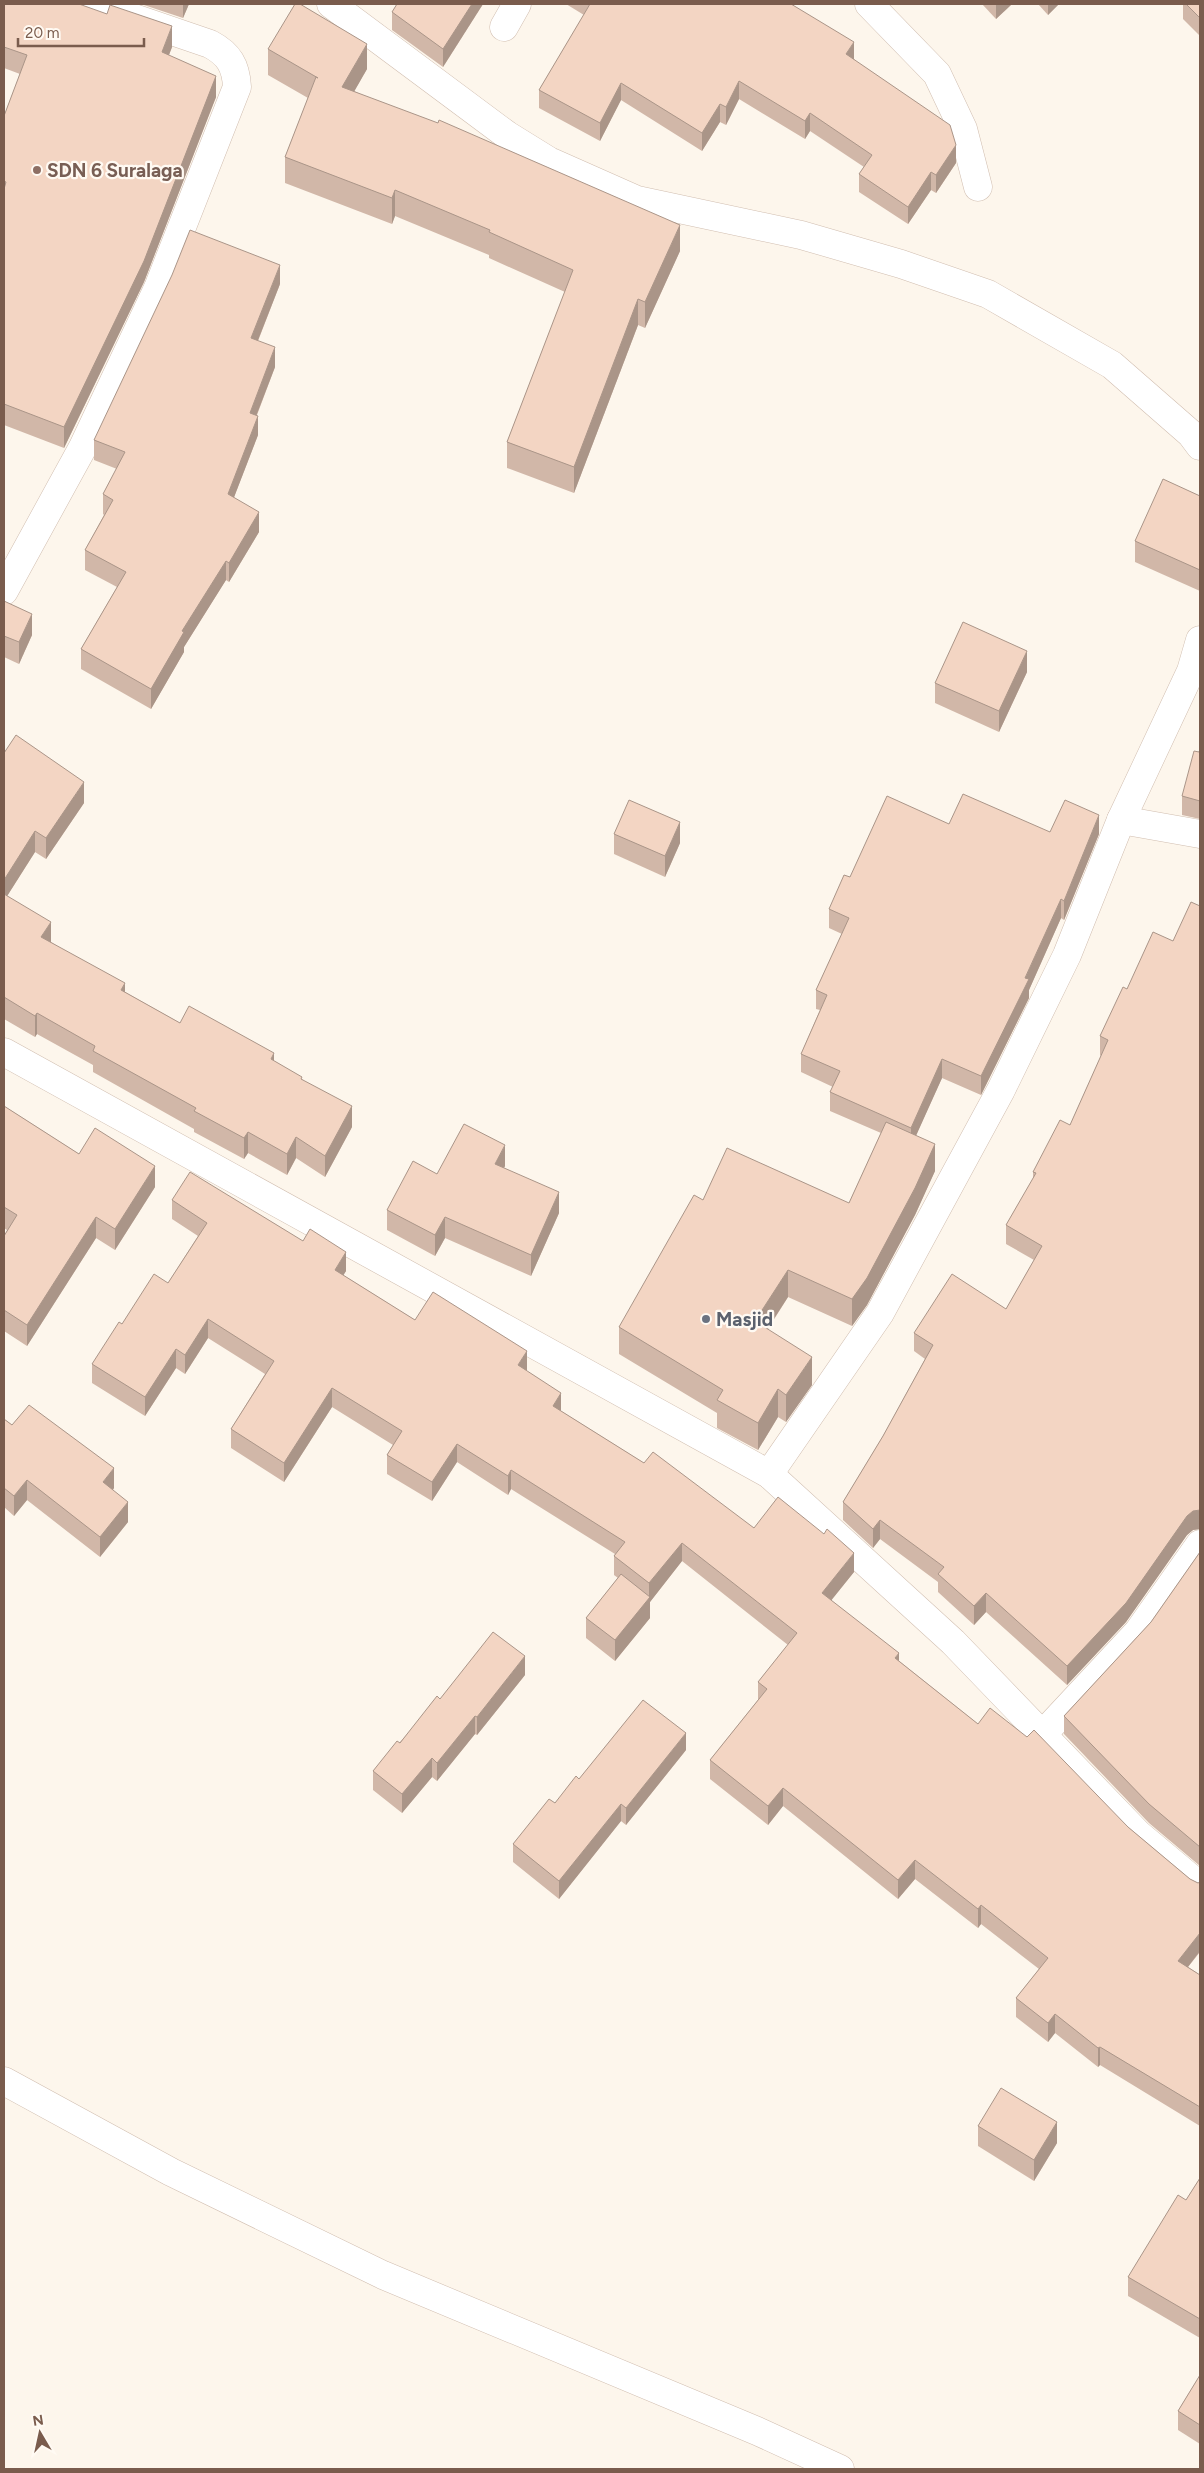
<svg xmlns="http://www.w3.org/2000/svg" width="1204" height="2473" font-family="Figtree,sans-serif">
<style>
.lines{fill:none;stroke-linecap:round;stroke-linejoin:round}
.minor-casing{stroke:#d1beb0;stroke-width:29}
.minor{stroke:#fff;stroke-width:28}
.wall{fill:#d1b7a8}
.shaded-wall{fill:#aa9588}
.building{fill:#f3d5c3;stroke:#aa9588}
.education-dot{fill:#8d6e63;stroke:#fffaf3;stroke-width:2}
.worship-dot{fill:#6b7280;stroke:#fffaf3;stroke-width:2}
.labels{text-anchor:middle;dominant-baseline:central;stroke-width:4.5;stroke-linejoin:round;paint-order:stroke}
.education-label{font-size:19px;font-weight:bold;fill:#785e54;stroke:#fffaf3;text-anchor:start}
.worship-label{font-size:19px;font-weight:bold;fill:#5b616d;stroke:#fffaf3;text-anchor:start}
</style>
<rect width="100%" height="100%" fill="#fdf6ec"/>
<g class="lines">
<defs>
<g id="minor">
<path d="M331,4L507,135L549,161L637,200L801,235L901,264L988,294L1112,365L1191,434L1200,446"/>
<path d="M869,4L937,74L963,129L978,187"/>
<path d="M504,27L517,4"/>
<path d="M4,591L83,447L158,288L237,87C236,66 229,54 210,44L93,4"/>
<path d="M1121,820L1200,834"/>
<path d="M4,1052L769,1474L953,1642L1138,1834L1200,1886"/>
<path d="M769,1474L880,1313L1001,1090L1067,955L1121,820L1191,671L1200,640"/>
<path d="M1042,1735L1138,1632L1200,1544"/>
<path d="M4,2081L171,2172L383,2275L757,2431L840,2469"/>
</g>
</defs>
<use href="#minor" class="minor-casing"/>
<use href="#minor" class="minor"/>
</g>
<g class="wall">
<path d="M4,4L172,47L169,55L216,97L144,282L64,448L4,425V116L20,74L4,68Z"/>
<path d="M141,4H189L183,18Z"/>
<path d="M397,4H483L443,67L392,30V12Z"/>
<path d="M566,4H791L854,59L956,163L936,193L931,190L908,224L859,192V174L864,167L810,131L805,139L739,99L726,125L720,122L702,151L621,100L600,141L539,108V90L584,15Z"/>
<path d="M982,4H1012L996,19Z"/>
<path d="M1038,4H1059L1048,15Z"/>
<path d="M1183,4H1200V36L1183,19Z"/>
<path d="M268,49L367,69L354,91L680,251L645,328L638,325L574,493L507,468V442L565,292L489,258V255L395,216L392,224L285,183V157L308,98L268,75Z"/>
<path d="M280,284L258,341L275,367L257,415L258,435L234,497L259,532L229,582L226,580L184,647V652L151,709L81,669V649L117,587L85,570V550L104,515L103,514V494L117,469L94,460V440Z"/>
<path d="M1200,496V591L1135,562V541Z"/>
<path d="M4,601L32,635L19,664L4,657Z"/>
<path d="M1027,672L999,732L935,703V683Z"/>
<path d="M1200,749V819L1182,815V796Z"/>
<path d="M4,753L84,803L46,859L35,852L7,896L51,942L125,992L180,1023L274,1061L302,1079L352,1127L325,1177L296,1158L287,1175L248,1153L244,1159L194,1132V1129L93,1072V1065L37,1034L35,1037L4,1019Z"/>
<path d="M949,824L1050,832L1099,834L1064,920L1061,918L1029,990V998L981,1095L942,1078L916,1135L935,1171L915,1215L867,1305L852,1326L788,1297L768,1329L812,1385L786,1422L778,1417L758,1450L717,1428V1413L619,1354V1327L703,1200L849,1203L881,1133L830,1111V1092L833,1087L801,1072V1054L820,1010L816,1009V990L842,934L829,928V909L850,877Z"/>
<path d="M614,834L680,843L665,877L614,854Z"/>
<path d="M1200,906V1529L1193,1530L1187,1535L1126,1622L1067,1685L986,1612L974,1625L938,1592V1582L880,1539L873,1548L843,1520V1502L883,1436L925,1359L914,1351V1333L1006,1309L1034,1260L1006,1244V1225L1033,1179V1172L1070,1125L1101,1056L1100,1055V1036L1127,989L1173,941Z"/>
<path d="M4,1106L79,1154L155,1187L115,1250L96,1238L27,1346L4,1331V1236L7,1230L4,1228Z"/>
<path d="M505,1166L504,1168L559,1213L531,1276L445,1238L435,1256L387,1230V1210L437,1174Z"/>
<path d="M172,1200L346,1271L343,1275L415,1320L527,1370L526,1371L561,1411L644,1463L754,1528L854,1572L831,1600L899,1661L978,1724L1128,1827L1190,1879L1198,1883L1200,1882V1952L1188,1967L1200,1975V2126L1100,2065L1098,2067L1055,2033L1048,2042L1016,2017V1998L1039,1969L981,1924L978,1928L915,1879L898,1899L783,1806L768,1825L710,1779V1760L758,1700V1682L788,1645L682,1561L650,1602V1618L615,1661L586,1638V1618L618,1578L614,1575V1556L615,1554L511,1489L508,1495L457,1462L432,1501L387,1474V1455L393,1445L332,1407L284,1482L231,1448V1429L265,1374L208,1338L185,1374L176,1368L145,1416L92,1383V1364L122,1324L168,1283L198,1236L172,1219Z"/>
<path d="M4,1419L12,1425L114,1488L113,1490L128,1522L100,1557L27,1500L14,1516L4,1507Z"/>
<path d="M1200,1552V1866L1149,1823L1064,1734V1716L1151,1622Z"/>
<path d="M525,1675L477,1735L475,1734L437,1781L432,1777L402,1813L373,1790V1771L440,1699Z"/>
<path d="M686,1750L626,1825L621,1821L559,1899L513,1862V1844L579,1779Z"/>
<path d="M978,2126L1057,2143L1034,2181L978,2146Z"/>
<path d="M1200,2178V2338L1128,2296V2277L1186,2200Z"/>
<path d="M1200,2375V2444L1178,2430V2411Z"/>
</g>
<g class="shaded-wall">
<path d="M183,4H189L183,18Z"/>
<path d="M472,4H483L443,67V49Z"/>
<path d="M996,4H1012L996,19Z"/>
<path d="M1048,4H1059L1048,15Z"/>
<path d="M172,26V47L162,73V52Z"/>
<path d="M854,42V60L846,54Z"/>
<path d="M367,44V69L342,113V87Z"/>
<path d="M216,76V97L144,282L64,448V427Z"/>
<path d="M739,81V99L726,125V107Z"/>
<path d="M621,83V100L600,141V123Z"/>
<path d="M720,104V122L702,151V133Z"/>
<path d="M810,113V131L805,139V121Z"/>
<path d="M956,145V163L936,193V175Z"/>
<path d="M931,172V190L908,224V207Z"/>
<path d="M395,190V216L392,224V198Z"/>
<path d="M680,225V251L645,328V302Z"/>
<path d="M280,265V284L251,358V338Z"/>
<path d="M638,299V325L574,493V467Z"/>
<path d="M275,347V367L250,432V413Z"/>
<path d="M258,416V435L228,513V494Z"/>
<path d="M259,512V532L229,582V563Z"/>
<path d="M226,561V580L184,647V652L151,709V689L182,631Z"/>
<path d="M32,614V635L19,664V642Z"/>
<path d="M1027,651V672L999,732V711Z"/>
<path d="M84,782V803L46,859V838Z"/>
<path d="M1099,815V834L1064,920V901Z"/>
<path d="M680,822V843L665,877V856Z"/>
<path d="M35,831V852L4,901V880Z"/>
<path d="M1061,899V918L1029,990V998L981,1095V1076Z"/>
<path d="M51,922V943L41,937Z"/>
<path d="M125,983V1004L121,990Z"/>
<path d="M37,1013V1034L35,1037V1016Z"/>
<path d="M274,1053V1074L271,1059Z"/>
<path d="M942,1059V1078L911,1147V1128Z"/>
<path d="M352,1106V1127L325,1177V1156Z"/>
<path d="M248,1132V1153L244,1159V1138Z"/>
<path d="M296,1137V1158L287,1175V1154Z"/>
<path d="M935,1144V1171L915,1215L867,1305L852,1326V1299Z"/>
<path d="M505,1145V1166L495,1184V1164Z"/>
<path d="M155,1166V1187L115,1250V1229Z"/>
<path d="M559,1192V1213L531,1276V1255Z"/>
<path d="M96,1217V1238L27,1346V1325Z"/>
<path d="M445,1217V1238L435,1256V1235Z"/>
<path d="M346,1252V1271L335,1289V1270Z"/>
<path d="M788,1270V1297L755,1348V1321Z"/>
<path d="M208,1319V1338L185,1374V1355Z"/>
<path d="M176,1349V1368L145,1416V1397Z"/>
<path d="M527,1351V1370L518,1384V1365Z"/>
<path d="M812,1357V1385L786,1422V1395Z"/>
<path d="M332,1388V1407L284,1482V1463Z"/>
<path d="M778,1389V1417L758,1450V1423Z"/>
<path d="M561,1393V1412L553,1406Z"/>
<path d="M457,1444V1462L432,1501V1482Z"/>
<path d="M114,1468V1488L103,1502V1482Z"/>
<path d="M511,1470V1489L508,1495V1476Z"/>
<path d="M27,1480V1500L14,1516V1496Z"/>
<path d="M128,1502V1522L100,1557V1537Z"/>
<path d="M1200,1510V1529L1193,1530L1187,1535L1126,1622L1067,1685V1666L1187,1516L1193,1511Z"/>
<path d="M880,1520V1539L873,1548V1529Z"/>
<path d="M682,1543V1561L650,1602V1618L615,1661V1640L649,1597V1583Z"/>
<path d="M854,1553V1572L822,1612V1593Z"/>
<path d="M986,1593V1612L974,1625V1606Z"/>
<path d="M899,1653V1672L895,1658Z"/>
<path d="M525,1656V1675L477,1735V1717Z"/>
<path d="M475,1716V1734L437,1781V1763Z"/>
<path d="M686,1733V1750L626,1825V1808Z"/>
<path d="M432,1758V1777L402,1813V1794Z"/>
<path d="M783,1788V1806L768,1825V1806Z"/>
<path d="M621,1804V1821L559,1899V1881Z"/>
<path d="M915,1860V1879L898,1899V1880Z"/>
<path d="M981,1905V1924L978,1928V1909Z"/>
<path d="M1200,1933V1951L1178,1980V1961Z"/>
<path d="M1055,2014V2033L1048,2042V2023Z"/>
<path d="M1100,2047V2065L1098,2067V2048Z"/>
<path d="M1057,2122V2143L1034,2181V2160Z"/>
</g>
<g class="building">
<path d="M4,4H79L107,14L110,5L172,26L162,52L216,76L144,261L64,427L4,404V189L6,182L4,181V116L27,55L4,47Z"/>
<path d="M295,4H300L367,44L342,87L438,123L439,120L680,225L645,302L638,299L574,467L507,442L573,270L489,232L490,230L395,190L392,198L285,157L316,77L318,78L268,49Z"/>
<path d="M397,4H472L443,49L392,12Z"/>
<path d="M590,4H791L854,42L846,54L950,125L956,145L936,175L931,172L908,207L859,174L872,155L810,113L805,121L739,81L726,107L720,104L702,133L621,83L600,123L539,90Z"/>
<path d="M1186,4H1200V18Z"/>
<path d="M190,230L280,265L251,338L275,347L250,413L258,416L228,494L259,512L229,563L226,561L182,631L184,632L151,689L81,649L126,572L85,550L113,500L103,494L125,452L94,440L172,275Z"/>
<path d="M1163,479L1200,496V570L1135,541Z"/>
<path d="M4,601L32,614L19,642L4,636Z"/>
<path d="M963,622L1027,651L999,711L935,683Z"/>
<path d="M16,735L84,782L46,838L35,831L4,880V753Z"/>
<path d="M1200,749V801L1182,796L1194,751L1199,752Z"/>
<path d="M963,794L1050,832L1065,800L1099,815L1064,901L1061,899L1025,978L1029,979L981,1076L942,1059L911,1128L830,1092L840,1071L801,1054L827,995L816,990L849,918L829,909L844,875L850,877L887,796L949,824Z"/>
<path d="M629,800L680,822L665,856L614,834Z"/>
<path d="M4,894L51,922L41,937L125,983L121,990L180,1023L189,1006L274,1053L271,1059L302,1077L301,1079L352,1106L325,1156L296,1137L287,1154L248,1132L244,1138L194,1111L196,1108L93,1051L95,1046L37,1013L35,1016L4,997Z"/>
<path d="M1191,902L1200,906V1510L1193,1511L1187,1516L1126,1603L1067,1666L986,1593L974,1606L938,1574L944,1567L880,1520L873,1529L843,1502L883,1436L933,1345L914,1333L952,1274L1006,1309L1042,1246L1006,1225L1036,1173L1033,1172L1060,1120L1070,1125L1108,1040L1100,1036L1123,987L1127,989L1153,932L1173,941Z"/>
<path d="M4,1106L79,1154L95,1128L155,1166L115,1229L96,1217L27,1325L4,1310V1236L17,1215L4,1207Z"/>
<path d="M886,1122L935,1144L915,1188L867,1278L852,1299L788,1270L755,1321L812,1357L786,1395L778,1389L758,1423L717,1400L723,1390L619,1327L694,1195L703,1200L727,1148L849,1203Z"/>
<path d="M464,1124L505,1145L495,1164L559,1192L531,1255L445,1217L435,1235L387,1210L413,1161L437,1174Z"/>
<path d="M190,1172L303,1241L310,1229L346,1252L335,1270L415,1320L433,1292L527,1351L518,1365L561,1393L553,1406L644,1463L653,1452L754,1528L778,1497L824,1534L827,1529L854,1553L822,1593L899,1653L895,1658L978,1724L990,1708L1027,1737L1034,1730L1128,1827L1190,1879L1198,1883L1200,1882V1933L1178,1961L1200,1975V2107L1100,2047L1098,2048L1055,2014L1048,2023L1016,1998L1048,1958L981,1905L978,1909L915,1860L898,1880L783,1788L768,1806L710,1760L767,1689L758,1682L797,1633L682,1543L649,1583L614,1556L625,1542L511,1470L508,1476L457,1444L432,1482L387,1455L402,1431L332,1388L284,1463L231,1429L274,1361L208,1319L185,1355L176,1349L145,1397L92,1364L119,1322L122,1324L154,1274L168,1283L207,1223L172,1200Z"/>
<path d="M29,1405L114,1468L103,1482L128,1502L100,1537L27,1480L14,1496L4,1488V1419L12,1425Z"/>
<path d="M1200,1552V1847L1149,1804L1064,1716L1151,1622Z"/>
<path d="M621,1574L650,1597L615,1640L586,1618Z"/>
<path d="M493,1632L525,1656L477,1717L475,1716L437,1763L432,1758L402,1794L373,1771L397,1741L400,1743L437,1696L440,1699Z"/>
<path d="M643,1700L686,1733L626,1808L621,1804L559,1881L513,1844L549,1799L555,1803L576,1776L579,1779Z"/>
<path d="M1001,2088L1057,2122L1034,2160L978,2126Z"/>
<path d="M1200,2178V2319L1128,2277L1178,2195L1186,2200Z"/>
<path d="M1200,2375V2425L1178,2411Z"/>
</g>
<circle class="education-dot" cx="37" cy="170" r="5"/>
<circle class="worship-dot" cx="706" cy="1319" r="5"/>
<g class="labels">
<g class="education-label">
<text x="47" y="170">SDN 6 Suralaga</text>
</g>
<g class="worship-label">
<text x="716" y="1319">Masjid</text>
</g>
</g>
<rect width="1204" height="2473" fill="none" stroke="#7a5c4d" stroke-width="10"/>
<g transform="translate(40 2433) rotate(351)" stroke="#fffaf3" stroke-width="4" paint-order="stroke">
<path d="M0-4L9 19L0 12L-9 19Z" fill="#7a5c4d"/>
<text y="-8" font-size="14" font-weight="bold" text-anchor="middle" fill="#7a5c4d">N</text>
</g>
<path d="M18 38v8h126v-8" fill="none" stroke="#7a5c4d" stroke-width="2.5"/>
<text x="25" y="38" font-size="15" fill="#7a5c4d" stroke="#fffaf3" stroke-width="4" paint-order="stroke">20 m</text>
</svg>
